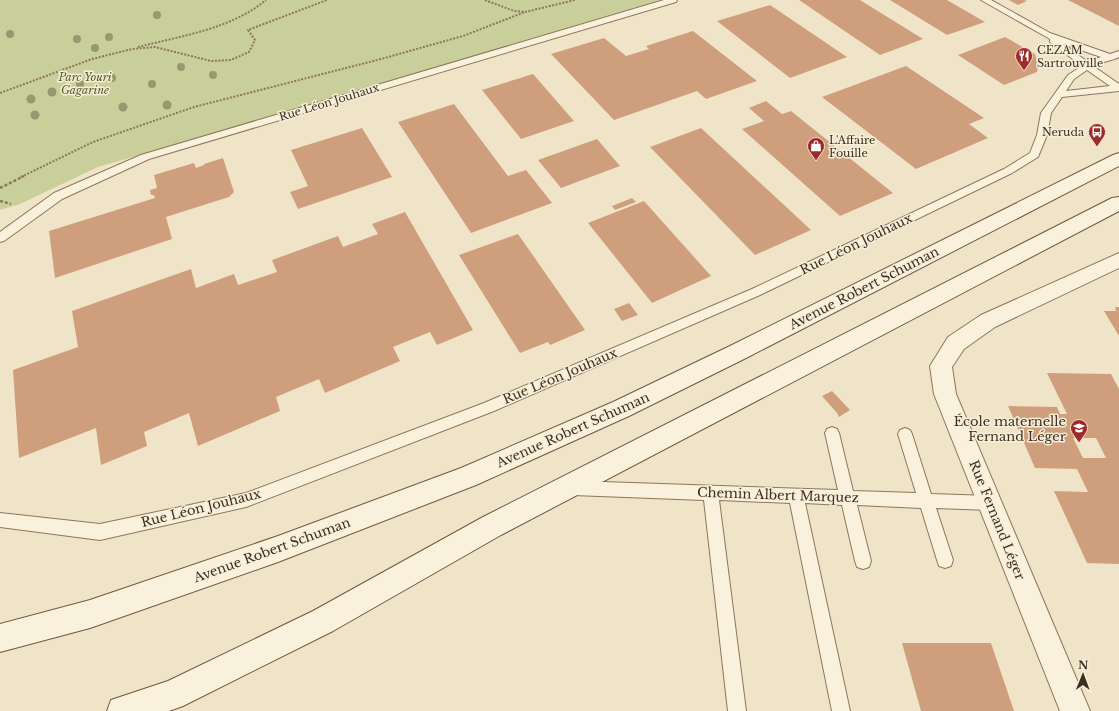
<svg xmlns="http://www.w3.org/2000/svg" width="1119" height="711" font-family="'Libre Baskerville',serif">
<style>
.green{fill:#c9cf9b}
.building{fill:#cf9f7d;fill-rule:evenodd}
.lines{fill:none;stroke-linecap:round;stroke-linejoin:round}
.lane-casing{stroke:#8d765c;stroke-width:2}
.street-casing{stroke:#8d765c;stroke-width:2}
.secondary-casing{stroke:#6f573f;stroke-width:2}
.path-far1{stroke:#8d765c;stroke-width:2;stroke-dasharray:2 1.5;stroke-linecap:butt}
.path{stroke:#8d765c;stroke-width:2.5;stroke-dasharray:3 2;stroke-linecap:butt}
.lane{fill:#faf1dc;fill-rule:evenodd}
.street{fill:#faf1dc;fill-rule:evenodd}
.secondary{fill:#faf1dc;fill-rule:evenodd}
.tree{fill:#96986f}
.labels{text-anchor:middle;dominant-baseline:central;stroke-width:3;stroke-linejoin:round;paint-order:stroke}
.far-poi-label{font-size:11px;fill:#3d2e20;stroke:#f7eed8;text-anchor:start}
.far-park-label{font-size:11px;font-style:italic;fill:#4d5a26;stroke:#f7eed8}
.far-street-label{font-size:11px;fill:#3d2e20;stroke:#f7eed8}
.street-label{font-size:13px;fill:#3d2e20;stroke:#f7eed8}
.poi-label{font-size:13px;fill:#3d2e20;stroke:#f7eed8;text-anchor:end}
</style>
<rect width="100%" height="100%" fill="#f0e4c8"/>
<path class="green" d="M0,0H661L305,108L98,167L20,204L0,210Z"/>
<g class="building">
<path d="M799,0H860L923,39L880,55Z"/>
<path d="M890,0H947L985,22L947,35Z"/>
<path d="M1009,0H1024L1027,1L1018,5Z"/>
<path d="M1068,0H1119V26Z"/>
<path d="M770,5L847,57L790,78L717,21Z"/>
<path d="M693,31L757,81L706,99L697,91L614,120L551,54L604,38L626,56L649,49L646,46Z"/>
<path d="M1005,37L1035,54L1038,67L1037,72L1004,85L958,55Z"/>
<path d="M906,66L984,118L969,124L988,138L916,169L822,97Z"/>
<path d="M533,74L574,121L521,139L482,90Z"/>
<path d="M766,101L782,114L791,111L893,193L840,216L742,129L764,121L749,108Z"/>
<path d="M454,104L508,176L526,170L552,203L471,233L398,122Z"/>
<path d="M362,128L392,177L298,209L290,192L308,186L291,150Z"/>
<path d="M701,128L811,230L755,255L650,147Z"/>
<path d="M597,139L620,166L561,188L538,160Z"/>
<path d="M223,158L234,192L229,197L166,217L172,239L55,278L49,231L155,198L154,195H151L150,190L157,188L154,175L194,163L196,168L204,165V164Z"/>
<path d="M632,198L636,202L615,210L612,206Z"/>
<path d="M644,201L711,276L652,303L588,223Z"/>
<path d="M405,212L473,330L437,345L430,332L393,347L400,361L325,393L319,379L276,397L280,411L198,446L189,413L144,432L147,446L101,465L96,428L19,458L13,370L78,347L72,311L191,269L196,288L234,274L238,285L277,272L272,260L338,236L343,247L378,234L372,224Z"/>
<path d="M518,234L585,330L550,345L548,342L520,353L459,255Z"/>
<path d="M629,303L638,315L622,321L614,309Z"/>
<path d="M1115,307H1119V336L1104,311H1116Z"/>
<path d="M1047,373L1111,374L1119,389V564L1087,563L1054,491L1088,492L1077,469L1035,468L1008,406L1057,407L1060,414H1067ZM1073,438H1096L1106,458H1083Z"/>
<path d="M832,391L850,410L839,417L837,413L822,396Z"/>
<path d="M902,643H991L1014,711H921Z"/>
</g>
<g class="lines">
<defs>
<g id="lane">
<path d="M664,0H677L676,2L149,159L62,199L4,241L0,242V232L54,193L141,155Z"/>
<path d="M981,0H991L1050,33L1110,54L1119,51V57C1112,61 1102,61 1093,66L1119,84V91L1062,97L1051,113L1047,135L1038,157L1012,173L760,295L494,411L246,507L100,540L0,527V513L100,524L246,493L484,403L752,289L1004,169L1030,153L1037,135L1041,113L1068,75L1082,66L1050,42V39ZM1063,44L1101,57L1088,62ZM1087,70L1110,86L1066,91L1074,79Z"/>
<path d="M832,427L837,429L839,433L853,491L916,493L898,434L900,430L905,428L910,430L912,434L931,494L990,496L995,498L998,503L995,508L990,510L936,508L953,560L951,566L945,568L939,566L937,560L921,508L857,505L871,561L869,567L863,569L857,567L855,561L842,505L805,503L850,711H832L790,503L719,500L746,711H728L704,500L573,495L568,493L566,488L568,483L573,481L838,490L825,433L827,429Z"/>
</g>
<path id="street" d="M1119,253V268L995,327L964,349L952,367L956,394L1090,711H1060L934,394L930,366L948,337L981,315Z"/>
<g id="secondary">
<path d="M1119,153V166L746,358L629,416L476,485L278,562L90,628L0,652V624L90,600L278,536L461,468L613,402L730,346L1113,155Z"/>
<path d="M1119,197V211L501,535L333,631L183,706L169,711H107L111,700L168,681L313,611L483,517L1112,198Z"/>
</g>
</defs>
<use href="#lane" class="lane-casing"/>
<use href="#street" class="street-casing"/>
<use href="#secondary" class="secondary-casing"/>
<g class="path-far1">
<path d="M485,0L514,11L525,12L575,0"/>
<path d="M138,47C181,36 231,29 266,0"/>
<path d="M0,93L92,59L132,49L155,47L211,61L231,60L249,52L255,40L248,30L327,0"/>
<path d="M21,177L93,142L194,107L381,59L463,36L525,12"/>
</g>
<g class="path">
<path d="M0,188L24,176"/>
<path d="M0,201L11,204"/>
</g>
<use href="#lane" class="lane"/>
<use href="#street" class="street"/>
<use href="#secondary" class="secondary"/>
</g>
<g class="tree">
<circle cx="157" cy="15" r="4"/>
<circle cx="10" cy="34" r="4"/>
<circle cx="109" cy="37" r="4"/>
<circle cx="77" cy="39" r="4"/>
<circle cx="95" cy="48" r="4"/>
<circle cx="181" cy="67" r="4"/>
<circle cx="213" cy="75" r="4"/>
<circle cx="112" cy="78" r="4"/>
<circle cx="80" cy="84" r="4"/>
<circle cx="152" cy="84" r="4"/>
<circle cx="52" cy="92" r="4.5"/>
<circle cx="31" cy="99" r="4.5"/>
<circle cx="167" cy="105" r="4.5"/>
<circle cx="123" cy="107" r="4.5"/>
<circle cx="35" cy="115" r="4.5"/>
</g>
<defs>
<symbol id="restaurant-pin" viewBox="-11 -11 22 30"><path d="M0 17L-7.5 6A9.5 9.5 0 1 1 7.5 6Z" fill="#9e2a2b" stroke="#f7eed8"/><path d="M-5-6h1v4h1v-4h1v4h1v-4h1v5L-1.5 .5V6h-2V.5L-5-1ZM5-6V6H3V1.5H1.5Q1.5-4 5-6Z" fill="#fff"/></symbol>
<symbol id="bus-pin" viewBox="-11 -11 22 30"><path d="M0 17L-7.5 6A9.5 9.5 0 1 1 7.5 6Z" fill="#9e2a2b" stroke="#f7eed8"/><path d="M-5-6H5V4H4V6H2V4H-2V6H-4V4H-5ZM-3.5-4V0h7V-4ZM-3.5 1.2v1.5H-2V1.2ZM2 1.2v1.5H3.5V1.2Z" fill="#fff"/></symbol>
<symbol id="shop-pin" viewBox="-11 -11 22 30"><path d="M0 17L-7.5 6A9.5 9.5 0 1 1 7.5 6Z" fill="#9e2a2b" stroke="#f7eed8"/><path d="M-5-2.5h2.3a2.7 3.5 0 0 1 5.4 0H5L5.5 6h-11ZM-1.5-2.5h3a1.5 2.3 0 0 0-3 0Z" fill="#fff"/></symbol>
<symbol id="school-pin" viewBox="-11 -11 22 30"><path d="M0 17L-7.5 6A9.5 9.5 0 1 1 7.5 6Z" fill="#9e2a2b" stroke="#f7eed8"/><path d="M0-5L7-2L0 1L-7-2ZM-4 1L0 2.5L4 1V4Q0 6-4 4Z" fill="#fff"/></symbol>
</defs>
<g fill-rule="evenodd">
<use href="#restaurant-pin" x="1014" y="46" width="20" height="27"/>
<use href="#bus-pin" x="1087" y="122" width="20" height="27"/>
<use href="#shop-pin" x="806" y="136" width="20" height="27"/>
<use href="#school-pin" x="1069" y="418" width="20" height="27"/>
</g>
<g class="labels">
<g class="far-poi-label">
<text x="1037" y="50">CEZAM<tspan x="1037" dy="13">Sartrouville</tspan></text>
<text x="1084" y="132" text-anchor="end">Neruda</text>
<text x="829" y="140">L'Affaire<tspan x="829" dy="13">Fouille</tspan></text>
</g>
<g class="far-park-label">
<text x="85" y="77">Parc Youri<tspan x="85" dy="13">Gagarine</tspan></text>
</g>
<g class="far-street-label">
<text transform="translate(329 102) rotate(-17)">Rue Léon Jouhaux</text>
</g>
<g class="street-label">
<text transform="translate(856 244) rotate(-26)">Rue Léon Jouhaux</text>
<text transform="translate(864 288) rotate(-27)">Avenue Robert Schuman</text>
<text transform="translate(560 376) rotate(-23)">Rue Léon Jouhaux</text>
<text transform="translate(573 430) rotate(-24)">Avenue Robert Schuman</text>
<text transform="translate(778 495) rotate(2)">Chemin Albert Marquez</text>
<text transform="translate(201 508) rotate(-14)">Rue Léon Jouhaux</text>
<text transform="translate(997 520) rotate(68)">Rue Fernand Léger</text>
<text transform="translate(272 550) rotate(-20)">Avenue Robert Schuman</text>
</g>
<g class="poi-label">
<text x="1066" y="421">École maternelle<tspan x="1066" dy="15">Fernand Léger</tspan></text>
</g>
</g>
<g transform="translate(1083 675) rotate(1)" stroke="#f7eed8" stroke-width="3" paint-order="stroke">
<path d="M0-3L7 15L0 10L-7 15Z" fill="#3d2e20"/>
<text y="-6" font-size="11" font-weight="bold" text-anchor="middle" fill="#3d2e20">N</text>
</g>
</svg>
